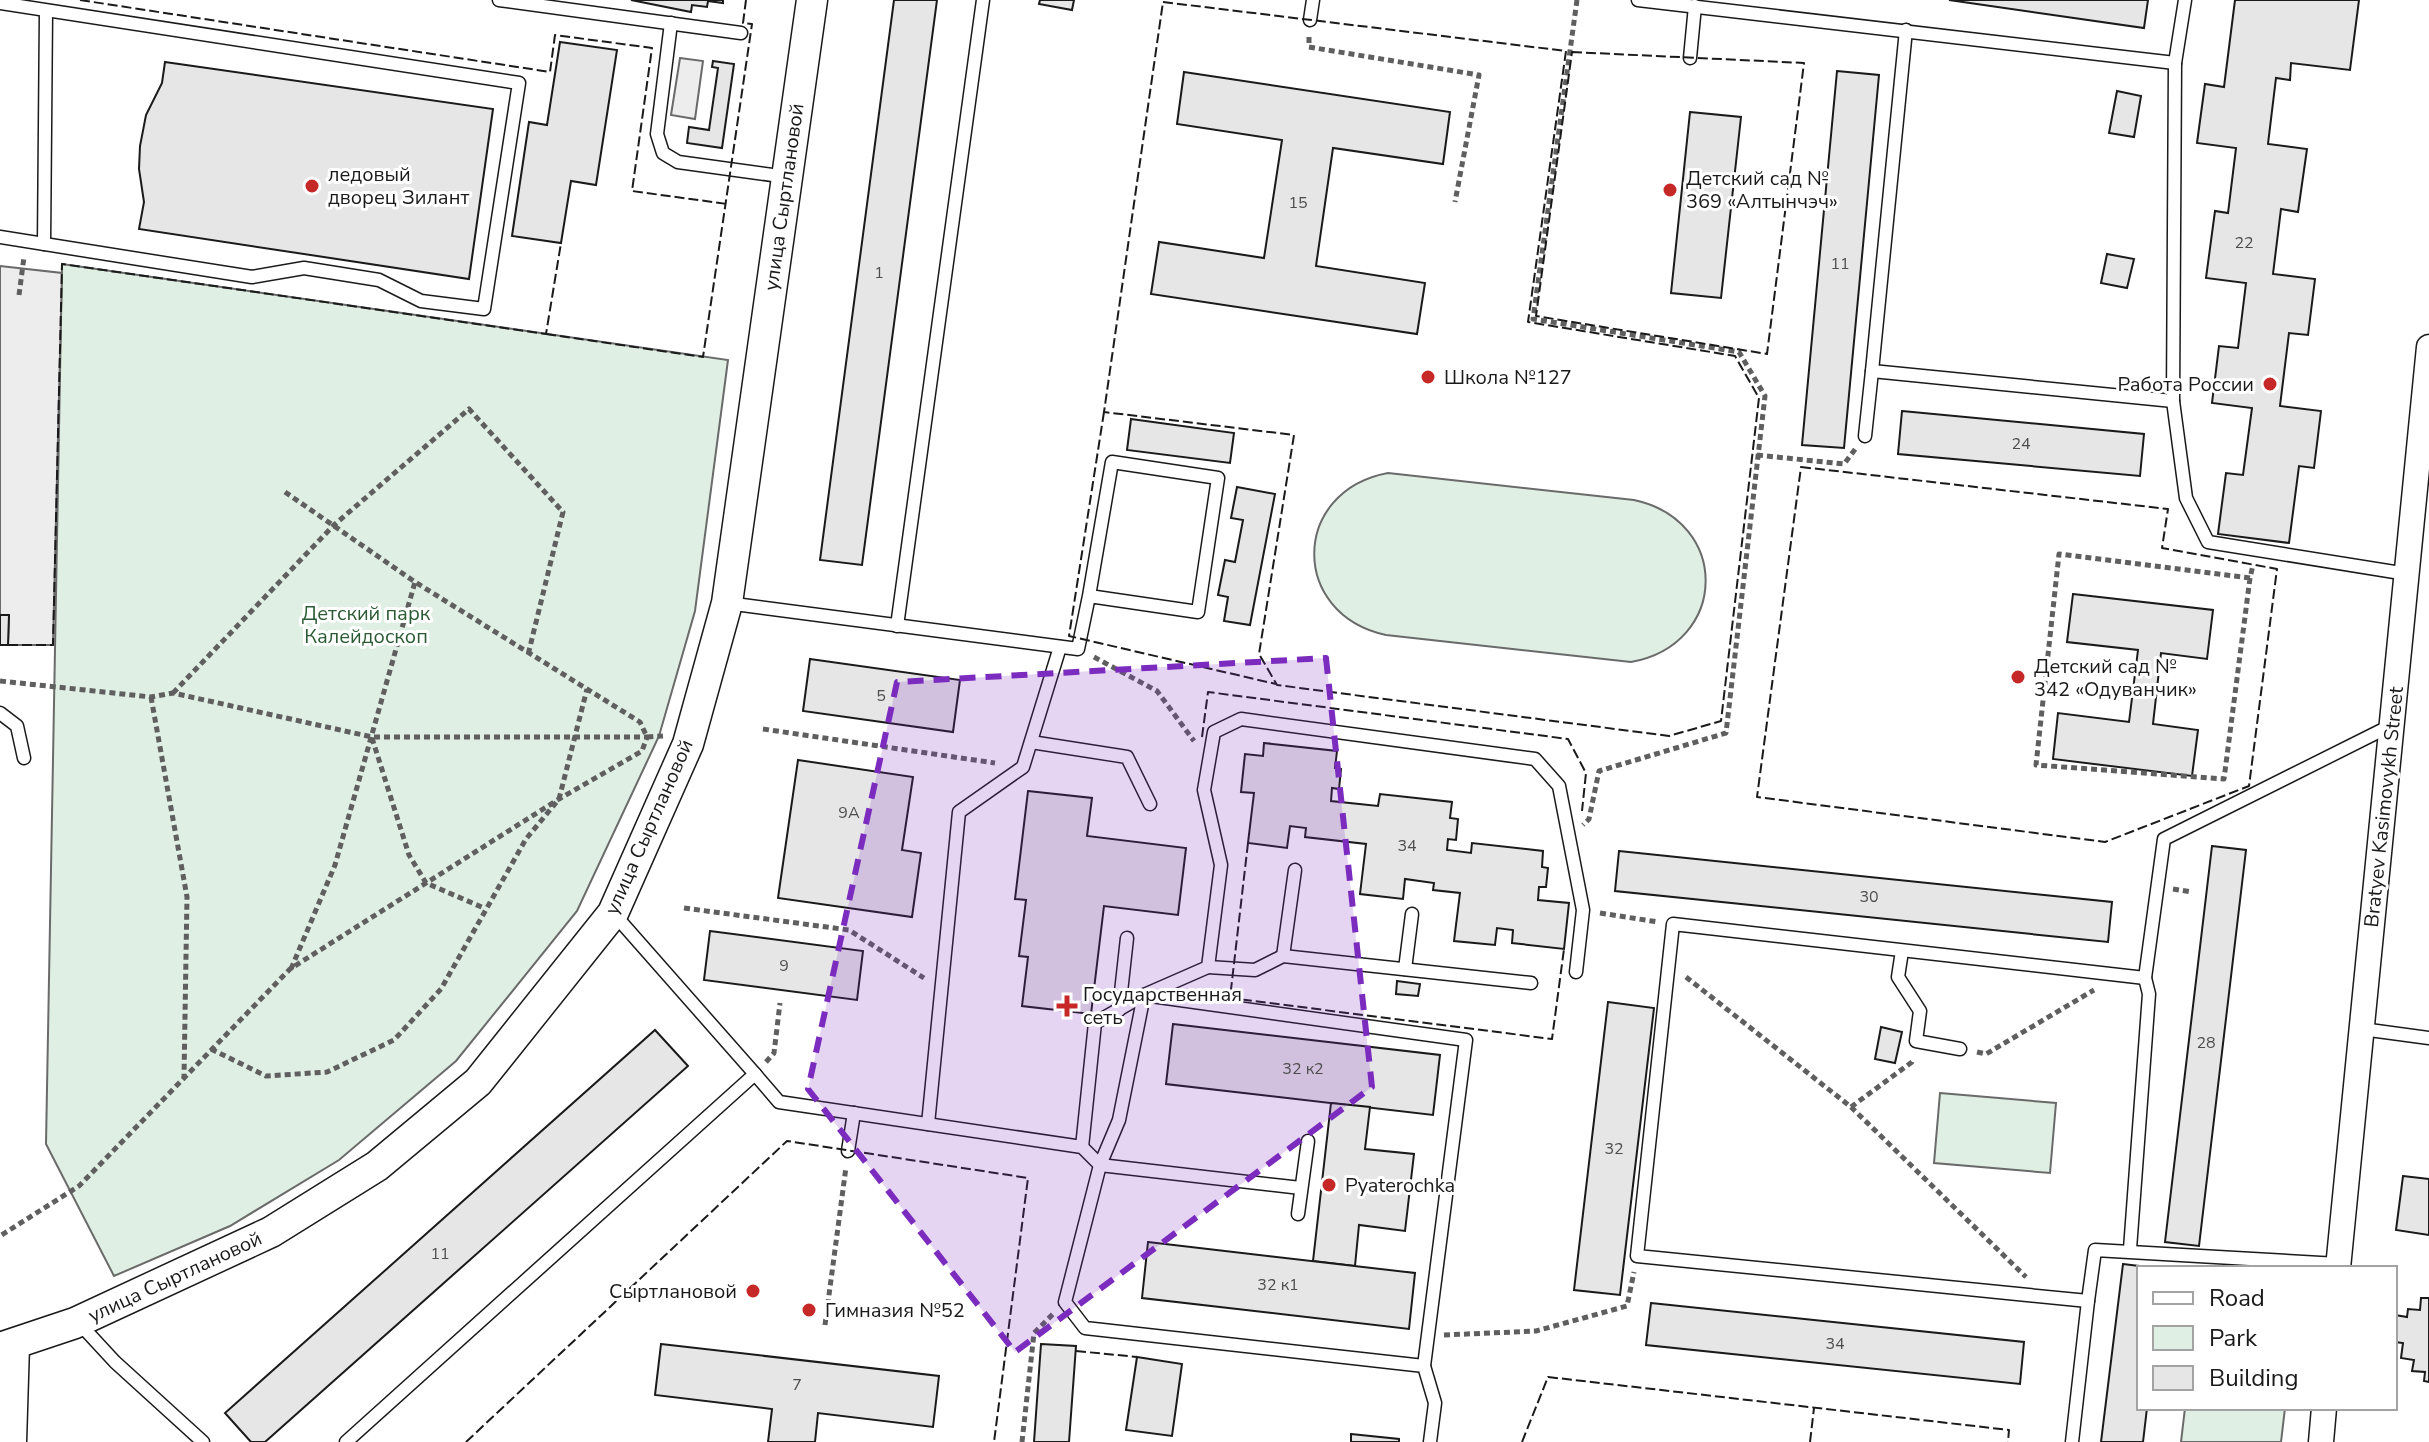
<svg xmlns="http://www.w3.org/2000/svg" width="2429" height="1442" font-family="'Nunito Sans',sans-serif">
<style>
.green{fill:#e0efe3;stroke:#6a6a6a;stroke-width:2}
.parking{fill:#ededed;stroke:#6a6a6a;stroke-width:2}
.building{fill:#e6e6e6;stroke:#1a1a1a;stroke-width:2}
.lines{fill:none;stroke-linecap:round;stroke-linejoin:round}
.service-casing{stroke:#1a1a1a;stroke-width:15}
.minor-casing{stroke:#1a1a1a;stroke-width:27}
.tertiary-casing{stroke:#1a1a1a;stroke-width:33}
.path{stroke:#5f5f5f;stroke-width:5;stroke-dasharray:6 4;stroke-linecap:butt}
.service{stroke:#fff;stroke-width:12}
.minor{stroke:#fff;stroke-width:24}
.tertiary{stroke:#fff;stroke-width:30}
.fence{stroke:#1a1a1a;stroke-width:2;stroke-dasharray:10 4;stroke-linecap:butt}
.marked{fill:#7b2cbf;fill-opacity:0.2;stroke:#7b2cbf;stroke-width:6;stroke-dasharray:16 10;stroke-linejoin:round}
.poi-dot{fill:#c62828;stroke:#fff;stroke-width:3}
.labels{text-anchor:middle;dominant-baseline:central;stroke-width:6;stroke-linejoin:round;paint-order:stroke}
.number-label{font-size:16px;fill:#4d4d4d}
.poi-label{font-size:20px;fill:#1a1a1a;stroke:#fff;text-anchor:start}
.street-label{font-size:20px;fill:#1a1a1a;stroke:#fff}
.park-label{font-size:20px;fill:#2b5a34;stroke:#fff}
</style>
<rect width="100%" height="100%" fill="#fff"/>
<g class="green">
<path d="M62,264L728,360L695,611L659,736L577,911L456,1061L339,1160L230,1226L114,1276L46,1144Z"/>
<path d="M1388,473L1634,500C1731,521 1729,644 1631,662L1386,635C1289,614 1291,491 1388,473Z"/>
<path d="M1940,1093L2056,1103L2050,1173L1934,1163Z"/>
<path d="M2185,1408H2285L2281,1442H2181Z"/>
</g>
<g class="parking">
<path d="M680,58L703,61L695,119L671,115Z"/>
<path d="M0,266L62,273L53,645H8L9,616L0,615Z"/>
</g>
<g class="building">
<path d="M631,0H723V3L708,1L707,7L692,5L691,12Z"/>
<path d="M894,0H937L862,565L820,560Z"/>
<path d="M1040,0H1074L1072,10L1039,4Z"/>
<path d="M1949,0H2148L2144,28Z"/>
<path d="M2235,0H2359L2350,70L2291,63L2290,80L2276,78L2268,144L2307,149L2298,212L2281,209L2273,274L2315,279L2308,335L2289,333L2280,406L2321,411L2314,468L2299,466L2289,543L2218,534L2226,473L2243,475L2252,408L2212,403L2219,346L2238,348L2246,283L2206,278L2215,211L2228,213L2236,148L2197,143L2205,84L2224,87Z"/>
<path d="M560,42L617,50L596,185L571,181L561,243L512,236L529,122L547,125Z"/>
<path d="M713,61L734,64L722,148L687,143L689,127L709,130L718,68L712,67Z"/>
<path d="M165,62L493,109L469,279L139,229L144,202L139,169L140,146L146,115L162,83Z"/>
<path d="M1837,71L1879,75L1844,448L1802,445Z"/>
<path d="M1184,72L1450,112L1443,164L1333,148L1316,266L1425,283L1417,334L1151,294L1159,242L1264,258L1282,140L1177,124Z"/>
<path d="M2117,91L2141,96L2134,137L2109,133Z"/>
<path d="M1690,112L1741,117L1721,298L1671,293Z"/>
<path d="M2107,254L2134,259L2127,288L2101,283Z"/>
<path d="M1902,411L2144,434L2140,476L1898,454Z"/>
<path d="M1131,419L1234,433L1230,463L1127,450Z"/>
<path d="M1237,487L1275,494L1250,625L1224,621L1228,597L1218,595L1225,560L1235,562L1243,520L1231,518Z"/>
<path d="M2073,594L2213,610L2207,659L2161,653L2153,724L2198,730L2192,776L2053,759L2058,713L2129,722L2138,650L2067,642Z"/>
<path d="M0,615H9L8,645H0Z"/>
<path d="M810,659L960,680L953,732L803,711Z"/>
<path d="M1264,743L1337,751L1335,768L1341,769L1339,789L1332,788L1331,801L1378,806L1380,794L1452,802L1450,818L1458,819L1456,840L1448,839L1447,850L1471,853L1472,843L1543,851L1542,867L1548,868L1546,887H1539L1538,900L1569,903L1564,949L1512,943L1513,930L1497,928L1495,945L1454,941L1460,893L1433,890L1434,883L1405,879L1403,899L1360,894L1366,844L1305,837L1306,828L1290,826L1287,848L1248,843L1254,793L1241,792L1245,754L1263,756Z"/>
<path d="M798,760L913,777L902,850L921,853L912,917L778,898Z"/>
<path d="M1028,791L1092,798L1087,836L1186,848L1178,915L1104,906L1091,1014L1022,1006L1028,957L1019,956L1026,900L1015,899Z"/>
<path d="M2212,846L2246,850L2199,1246L2165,1242Z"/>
<path d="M1619,851L2112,902L2108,942L1615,891Z"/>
<path d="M710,931L863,951L857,1000L704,980Z"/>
<path d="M1397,981L1420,984L1418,996L1396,994Z"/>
<path d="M1608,1002L1654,1008L1620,1295L1574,1290Z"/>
<path d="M1173,1024L1440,1055L1433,1115L1166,1084Z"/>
<path d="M1881,1027L1902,1032L1895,1063L1875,1059Z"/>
<path d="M655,1030L688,1066L265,1442H251L225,1413Z"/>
<path d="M1331,1103L1370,1107L1365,1149L1414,1154L1405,1231L1359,1225L1355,1266L1313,1261Z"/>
<path d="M2403,1176L2429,1179V1235L2396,1230Z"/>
<path d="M1148,1242L1415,1273L1409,1329L1142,1298Z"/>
<path d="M2123,1264L2156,1268H2139V1408H2147L2143,1442H2101Z"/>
<path d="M2421,1298H2429V1382L2424,1381L2425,1372L2412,1371L2414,1360L2401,1358L2403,1343L2395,1342V1315L2407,1317L2408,1309L2420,1310Z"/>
<path d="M1651,1303L2024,1342L2020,1384L1646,1345Z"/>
<path d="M661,1344L939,1376L933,1427L818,1413L815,1442H768L772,1409L655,1395Z"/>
<path d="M1041,1344L1076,1346L1069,1442H1034Z"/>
<path d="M1137,1357L1182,1364L1172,1436L1126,1430Z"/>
<path d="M1351,1434L1399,1439V1442H1351Z"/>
</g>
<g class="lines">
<defs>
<g id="service">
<path d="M499,0L741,33"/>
<path d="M1638,0L2175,63L2185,0"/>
<path d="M0,3L519,83L484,309L421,301L379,280L304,268L252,277L0,237"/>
<path d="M1310,20L1313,0"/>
<path d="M671,23L657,134L663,153L678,162L787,177"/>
<path d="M1906,30L1872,371L2173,401L2175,63"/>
<path d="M1690,58L1695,6"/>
<path d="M44,244L46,11"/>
<path d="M2173,401L2186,498L2208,542L2407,574"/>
<path d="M1865,436L1872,371"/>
<path d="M727,603L1078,649L1089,596L1198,612L1218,478L1112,462L1089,596"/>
<path d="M897,626L983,0"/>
<path d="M0,713L17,726L24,758"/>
<path d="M1031,742L1127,757L1150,804"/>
<path d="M1902,951L1898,977L1920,1011L1916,1041L1960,1049"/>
<path d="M1283,956L1295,870"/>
<path d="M1208,967L1255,970L1283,956L1531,983"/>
<path d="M1405,969L1412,914"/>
<path d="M1119,1010L1127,938"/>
<path d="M2362,1029L2429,1038"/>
<path d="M755,1074L779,1102L1082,1147L1100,1165L1065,1302L1085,1328L1424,1366L1435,1403L1430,1442"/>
<path d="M928,1124L959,812L1023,767L1060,647"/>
<path d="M1082,1147L1095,1023L1144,995L1208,967L1221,865L1204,790L1214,732L1241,719L1535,759L1559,786L1583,910L1576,972"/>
<path d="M848,1151L854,1113"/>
<path d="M1301,1188L1100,1165L1119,1120L1144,995L1466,1040L1424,1366"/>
<path d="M1298,1214L1308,1141"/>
<path d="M2130,1249L2149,994L2145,978"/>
<path d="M2338,1264L2095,1250L2088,1301L1637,1256L1673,924L2145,978L2164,839L2392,725"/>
<path d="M78,1322L115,1362L203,1442"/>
<path d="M346,1442L755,1074L614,914"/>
<path d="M2072,1442L2088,1301"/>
</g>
<g id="minor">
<path d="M2338,1268L2429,347"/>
<path d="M2321,1442L2324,1408"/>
</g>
<g id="tertiary">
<path d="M0,1348L75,1323L271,1232L377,1166L478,1082L613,913L688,744L727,603L812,0"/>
<path d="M11,1442L14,1345"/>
</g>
</defs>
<use href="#service" class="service-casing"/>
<use href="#minor" class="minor-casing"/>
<use href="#tertiary" class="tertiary-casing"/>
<g class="path">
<path d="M1577,0L1533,319L1739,352L1765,396L1726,733L1599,771L1589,819L1583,825"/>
<path d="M1309,37V47L1479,75L1455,202"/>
<path d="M19,295L24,257"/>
<path d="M1757,455L1844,464L1856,448"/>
<path d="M285,492L415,582L640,722L647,737L663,736"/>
<path d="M2250,578L2224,779L2036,765L2059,554L2250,578L2253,565"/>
<path d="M1094,657L1157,691L1194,741"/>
<path d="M0,681L151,697L173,693L372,737H647L642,751L559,799L290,969L79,1186L0,1236"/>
<path d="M173,693L334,525L469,409L563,512L528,655"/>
<path d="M151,697L187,897L184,1077"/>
<path d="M763,729L995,763"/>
<path d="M372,738L409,855L426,883L484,908"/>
<path d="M2173,889L2192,892"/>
<path d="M684,908L849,930L924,978"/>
<path d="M1600,913L1658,922"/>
<path d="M291,969L335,865L415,582"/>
<path d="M1686,977L1851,1107L2026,1277"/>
<path d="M211,1049L266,1076L327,1072L394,1040L441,989L526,839L559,799L587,689"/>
<path d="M1977,1052L1986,1054L2094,990"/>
<path d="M766,1062L774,1053L780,1003"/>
<path d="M1851,1107L1912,1062L1913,1058"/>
<path d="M825,1325L846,1167"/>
<path d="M1444,1335L1536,1331L1627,1306L1634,1272"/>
<path d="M1022,1442L1034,1333L1053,1314"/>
</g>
<use href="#service" class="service"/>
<use href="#minor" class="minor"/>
<use href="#tertiary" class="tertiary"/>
<g class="fence">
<path d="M80,0L550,72L555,35L652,48L632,191L727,204"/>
<path d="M1163,2L1566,51L1528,322L1735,356L1759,398L1721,721L1669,736L1277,685L1259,654L1294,435L1104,412Z"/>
<path d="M1572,52L1804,63L1767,354L1536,316Z"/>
<path d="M546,334L703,357L752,24L743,23L746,0"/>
<path d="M1104,412L1069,636L1276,684"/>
<path d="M1801,467L2168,509L2162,548L2277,569L2249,786L2105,842L1757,797Z"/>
<path d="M8,645H53L62,264L546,334L561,243"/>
<path d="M1202,737L1208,692L1568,739L1586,773L1582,811"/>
<path d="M1248,843L1230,998L1552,1039L1564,949"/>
<path d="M1076,1351L1137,1357"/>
<path d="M466,1442L787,1141L1028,1178L994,1442"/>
<path d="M1522,1442L1548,1377L2009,1430L2008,1442"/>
<path d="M1810,1442L1814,1408"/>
</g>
</g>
<path class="marked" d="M1326,658L1372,1087L1015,1352L808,1089L897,682Z"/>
<g class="poi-dot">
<circle cx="312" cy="186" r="8"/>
<circle cx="1670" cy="190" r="8"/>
<circle cx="1428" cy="377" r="8"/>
<circle cx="2270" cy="384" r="8"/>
<circle cx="2018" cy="677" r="8"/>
<path d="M1063 994h8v8h8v8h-8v8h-8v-8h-8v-8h8z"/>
<circle cx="1329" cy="1185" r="8"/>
<circle cx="753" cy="1291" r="8"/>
<circle cx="809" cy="1310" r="8"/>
</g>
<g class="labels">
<g class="number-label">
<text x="1298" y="203">15</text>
<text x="2244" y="243">22</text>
<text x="1840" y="264">11</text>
<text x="879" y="273">1</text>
<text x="2021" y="444">24</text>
<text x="881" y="696">5</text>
<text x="849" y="813">9А</text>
<text x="1407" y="846">34</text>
<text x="1869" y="897">30</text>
<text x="784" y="966">9</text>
<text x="2206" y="1043">28</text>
<text x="1303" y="1069">32 к2</text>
<text x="1614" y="1149">32</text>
<text x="440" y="1254">11</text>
<text x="1278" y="1285">32 к1</text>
<text x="1835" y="1344">34</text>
<text x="797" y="1385">7</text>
</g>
<g class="poi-label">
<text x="328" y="174">ледовый<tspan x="328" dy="23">дворец Зилант</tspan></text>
<text x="1686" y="178">Детский сад №<tspan x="1686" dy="23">369 «Алтынчэч»</tspan></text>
<text x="1444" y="377">Школа №127</text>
<text x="2254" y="384" text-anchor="end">Работа России</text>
<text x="2034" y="666">Детский сад №<tspan x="2034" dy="23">342 «Одуванчик»</tspan></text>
<text x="1083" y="994">Государственная<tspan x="1083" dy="23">сеть</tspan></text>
<text x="1345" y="1185">Pyaterochka</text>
<text x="737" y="1291" text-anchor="end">Сыртлановой</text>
<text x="825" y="1310">Гимназия №52</text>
</g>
<g class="street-label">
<text transform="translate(784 197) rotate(-82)">улица Сыртлановой</text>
<text transform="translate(2384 807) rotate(-84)">Bratyev Kasimovykh Street</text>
<text transform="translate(649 827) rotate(-66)">улица Сыртлановой</text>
<text transform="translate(175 1277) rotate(-25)">улица Сыртлановой</text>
</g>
<g class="park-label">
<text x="366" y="613">Детский парк<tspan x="366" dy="23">Калейдоскоп</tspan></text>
</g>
</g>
<rect x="2137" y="1266" width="260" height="144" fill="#ffffff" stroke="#a3a3a3" stroke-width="2"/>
<rect x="2153" y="1292" width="40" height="12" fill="#ffffff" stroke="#a3a3a3" stroke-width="2"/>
<text x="2209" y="1306" font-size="24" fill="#1a1a1a">Road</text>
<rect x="2153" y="1326" width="40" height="24" fill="#e0efe3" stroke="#a3a3a3" stroke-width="2"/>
<text x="2209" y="1346" font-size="24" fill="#1a1a1a">Park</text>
<rect x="2153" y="1366" width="40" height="24" fill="#e6e6e6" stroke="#a3a3a3" stroke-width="2"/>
<text x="2209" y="1386" font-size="24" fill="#1a1a1a">Building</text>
</svg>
